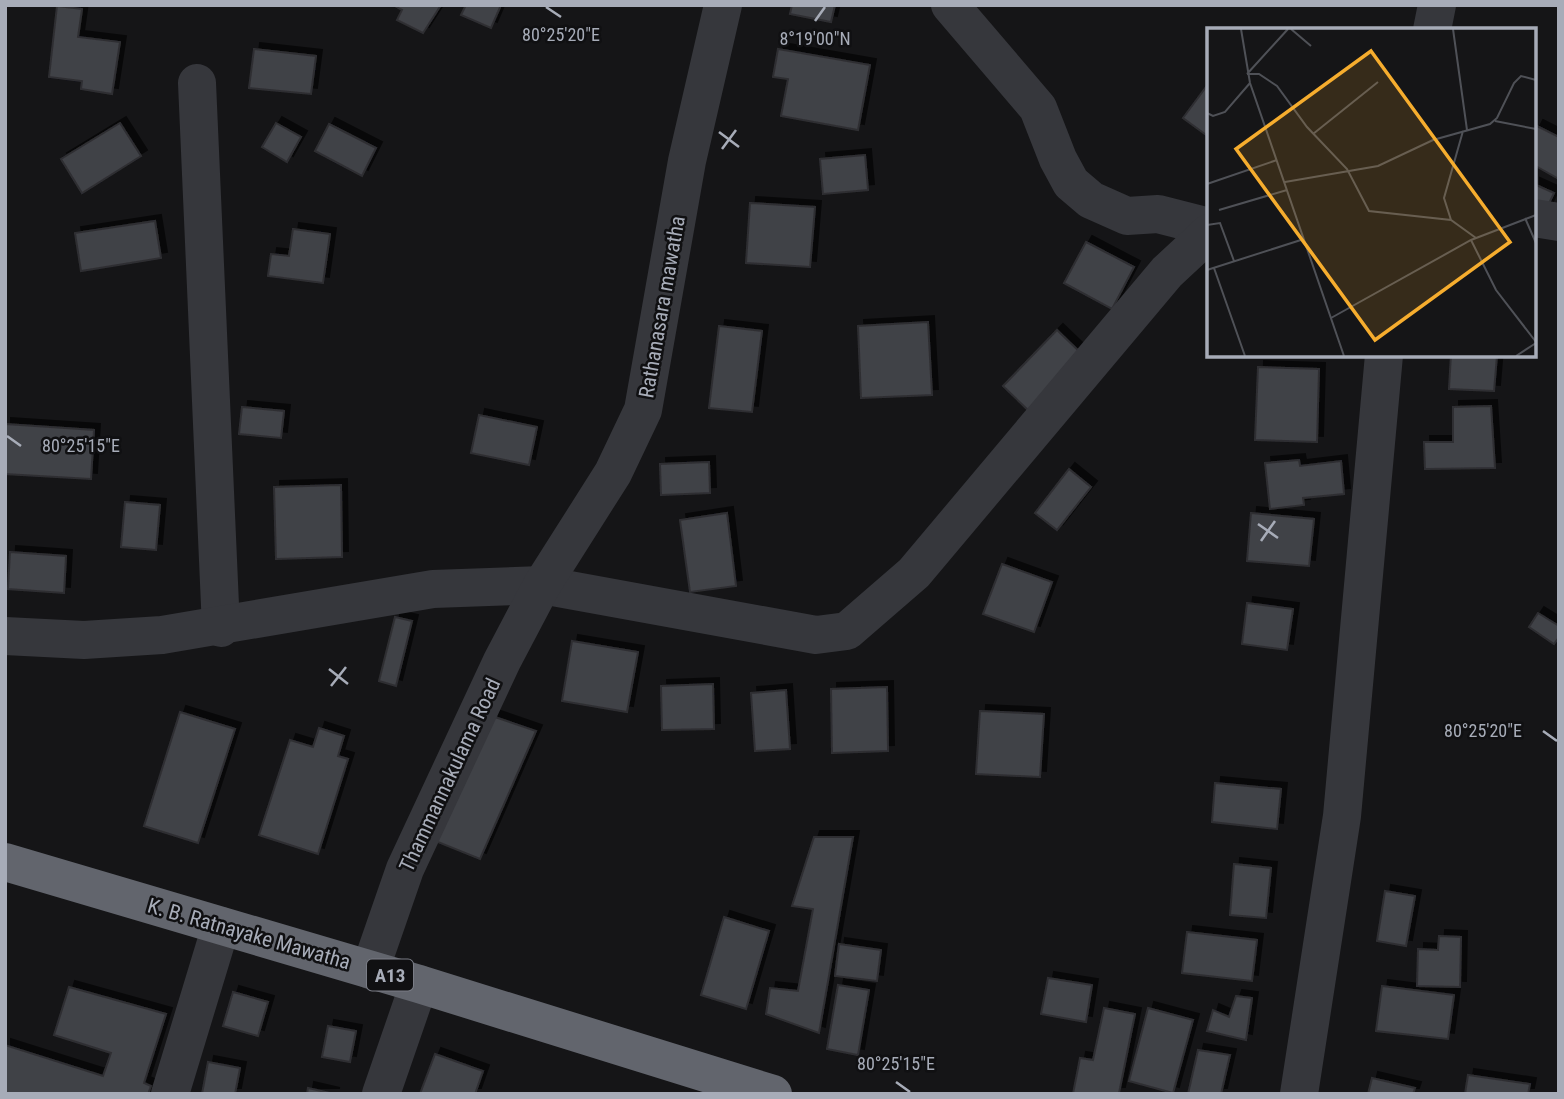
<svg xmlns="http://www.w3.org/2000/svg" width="1564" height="1099" font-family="'Roboto Condensed',sans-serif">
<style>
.building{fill:#414247;stroke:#2f2f33;stroke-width:2;filter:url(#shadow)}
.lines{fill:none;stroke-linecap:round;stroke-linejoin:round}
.minor{stroke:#36373c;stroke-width:38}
.highway{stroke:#62656d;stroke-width:38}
.ticks{fill:none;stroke:#a7acb8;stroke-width:2.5}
.labels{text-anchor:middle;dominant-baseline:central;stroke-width:5;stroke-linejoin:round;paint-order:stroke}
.shield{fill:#101012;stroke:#7a7d86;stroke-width:2}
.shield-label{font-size:19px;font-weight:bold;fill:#a7acb8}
.street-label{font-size:21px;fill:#a7acb8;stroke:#101012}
.inset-road{fill:none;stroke:#4f5157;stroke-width:2}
.view{fill:#f6ad2e;fill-opacity:0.15;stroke:#f6ad2e;stroke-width:3.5}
.inset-edge{fill:none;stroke:#a7acb8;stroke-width:3.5}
.ticks-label{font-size:18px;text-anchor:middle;fill:#a7acb8;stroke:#101012;stroke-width:5;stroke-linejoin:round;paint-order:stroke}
</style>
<defs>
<filter id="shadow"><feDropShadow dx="6" dy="-6" stdDeviation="0" flood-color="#0009"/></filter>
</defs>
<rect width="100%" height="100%" fill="#151517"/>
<g class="building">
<path d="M393,5H441L423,33L397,20L402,10Z"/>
<path d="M466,5H501L491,28L461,15Z"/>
<path d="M792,5H835L831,22L790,14Z"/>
<path d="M57,6L82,9L78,37L120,42L112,94L81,89L82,81L49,77Z"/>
<path d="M254,49L316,56L311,94L249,88Z"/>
<path d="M778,49L870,65L858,130L781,116L788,79L773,77Z"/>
<path d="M1209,83V137L1183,118Z"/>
<path d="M120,123L141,156L82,193L61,159Z"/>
<path d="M276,123L301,137L287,162L262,147Z"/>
<path d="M329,124L376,148L362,176L315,151Z"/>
<path d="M1537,126L1559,137V179L1534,165V132Z"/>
<path d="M865,155L868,190L823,194L820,159Z"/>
<path d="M1534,184L1554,193L1543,216L1534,212Z"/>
<path d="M750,203L815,207L810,267L746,263Z"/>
<path d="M155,221L161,258L81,271L75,233Z"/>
<path d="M293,229L330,234L323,283L268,276L271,254L289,256Z"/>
<path d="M1086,242L1134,267L1112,309L1064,283Z"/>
<path d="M928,322L932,395L861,398L858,326Z"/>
<path d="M719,326L762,331L752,412L709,408Z"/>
<path d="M1057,330L1084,356L1030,412L1003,386Z"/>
<path d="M1451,355H1497L1494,391L1449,389Z"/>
<path d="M1258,367L1319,369L1317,442L1255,440Z"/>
<path d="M1491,406L1495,468L1425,469L1424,442H1453V407Z"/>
<path d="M242,407L284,411L281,438L239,434Z"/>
<path d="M479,415L537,427L529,465L471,453Z"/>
<path d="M5,424L94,430L91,479L5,474Z"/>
<path d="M1299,460L1300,466L1341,461L1344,494L1303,498L1304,505L1270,509L1265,463Z"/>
<path d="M709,462L710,493L661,495L660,464Z"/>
<path d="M1069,469L1091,487L1057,530L1035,513Z"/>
<path d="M341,485L342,557L276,559L274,487Z"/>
<path d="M125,502L160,505L156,550L121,547Z"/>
<path d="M727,513L736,586L690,592L680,520Z"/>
<path d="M1251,513L1314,519L1309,566L1247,561Z"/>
<path d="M10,552L66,556L64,593L8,589Z"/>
<path d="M1002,564L1052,582L1034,632L983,614Z"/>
<path d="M1247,603L1293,609L1287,650L1242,644Z"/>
<path d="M1538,613L1559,626V637L1554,644L1529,627Z"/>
<path d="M395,617L412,621L396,686L379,681Z"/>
<path d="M572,641L638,652L627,712L562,701Z"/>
<path d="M713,684L714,729L662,730L661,686Z"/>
<path d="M887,687L888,751L832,753L831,689Z"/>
<path d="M786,690L790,749L755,751L751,693Z"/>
<path d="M980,711L1044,714L1040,777L976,774Z"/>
<path d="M180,712L235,729L198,843L144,826Z"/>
<path d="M486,714L536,731L480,859L433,840Z"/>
<path d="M319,728L344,736L338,756L348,759L318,854L259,835L290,740L313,747Z"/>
<path d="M1215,783L1281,789L1277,829L1212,822Z"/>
<path d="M814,837H853L819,1033L766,1014L770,988L798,991L813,909L792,906Z"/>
<path d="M1234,864L1271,868L1266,918L1230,915Z"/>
<path d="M1385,891L1415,896L1406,946L1377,941Z"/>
<path d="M724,917L769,931L746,1009L701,995Z"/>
<path d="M1187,932L1257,940L1252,981L1182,973Z"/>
<path d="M1439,936L1461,937L1460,987L1417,986L1418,949L1438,950Z"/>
<path d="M839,944L881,950L877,981L835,976Z"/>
<path d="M1048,978L1092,985L1086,1022L1041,1014Z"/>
<path d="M838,985L869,990L858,1055L827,1049Z"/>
<path d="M1382,986L1454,995L1448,1039L1376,1031Z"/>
<path d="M69,987L166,1014L144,1083L151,1086L148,1094H5V1045L103,1076L111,1053L54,1035Z"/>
<path d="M233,992L268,1002L258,1036L223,1026Z"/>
<path d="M1236,996L1252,998L1246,1040L1207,1031L1213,1010L1229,1017Z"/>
<path d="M1104,1008L1135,1014L1119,1093L1073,1094L1080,1058L1093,1060Z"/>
<path d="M1148,1008L1193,1020L1173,1093L1129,1081Z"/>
<path d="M328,1026L356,1031L350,1062L322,1057Z"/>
<path d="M1198,1050L1230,1055L1221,1094H1188Z"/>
<path d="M435,1054L483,1071L475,1094H420Z"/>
<path d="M208,1062L240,1068L235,1094H202Z"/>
<path d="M1468,1075L1530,1084L1528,1094H1465Z"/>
<path d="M1372,1078L1415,1088L1413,1094H1368Z"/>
<path d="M308,1088L334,1094H307Z"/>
</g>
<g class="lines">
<g class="minor">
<path d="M950,5L1038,108L1058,159L1071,183L1091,200L1127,216L1158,214L1209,227"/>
<path d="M1432,30L1437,5"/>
<path d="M197,83L221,628"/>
<path d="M1534,218L1559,222"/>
<path d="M5,636L84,640L162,635L433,589L542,585L816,635L847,631L914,573L1167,272L1209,233"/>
<path d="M370,970L405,869L502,661L542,585L613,473L643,410L687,161L723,5"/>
<path d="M170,1094L221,926"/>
<path d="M381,1094L419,984"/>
<path d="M1299,1094L1342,816L1384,355"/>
</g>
<path class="highway" d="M5,862L419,984L773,1094"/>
</g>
<path class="ticks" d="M546,7L561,17M815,21L825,7M719,132L739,147M722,149L736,130M7,436L21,446M1258,524L1278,538M1261,541L1275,521M329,669L348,684M331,686L346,667M1543,731L1557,741M896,1082L910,1092"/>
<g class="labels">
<rect class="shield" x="367" y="959.5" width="46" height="31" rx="5"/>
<g class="shield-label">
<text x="390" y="975">A13</text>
</g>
<g class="street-label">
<text transform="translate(662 307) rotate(-80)">Rathanasara mawatha</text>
<text transform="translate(450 775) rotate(-65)">Thammannakulama Road</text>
<text transform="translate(249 934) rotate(16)">K. B. Ratnayake Mawatha</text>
</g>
</g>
<g transform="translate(1207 28)">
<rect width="329" height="329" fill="#151517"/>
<path class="inset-road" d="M34,1L43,55L137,328M84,1L104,18M246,1L260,102M40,46H52L70,58L100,99L140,141L162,183L244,192L269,210M40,46L81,1M0,85L6,88L18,84L43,55M288,93L329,101M106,106L171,54M78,154L171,138L226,112L283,96L290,90L307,55L314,48L329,52M0,156L70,132M12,182L80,162M318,190L329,215M244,192L237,170L256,103M0,197L13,195L27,233M264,212L289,262L329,314M7,240L38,328M0,242L97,211M124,290L264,212L329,187M309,328L329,315"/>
<path class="view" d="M164,23L303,214L168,312L29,121Z"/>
<rect width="329" height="329" class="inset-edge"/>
</g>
<g class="ticks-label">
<text x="561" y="41">80°25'20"E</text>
<text x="815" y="45">8°19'00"N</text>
<text x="81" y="452">80°25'15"E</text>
<text x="1483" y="737">80°25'20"E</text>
<text x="896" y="1070">80°25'15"E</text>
</g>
<rect width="1564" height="1099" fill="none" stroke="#a7acb8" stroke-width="14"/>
</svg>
